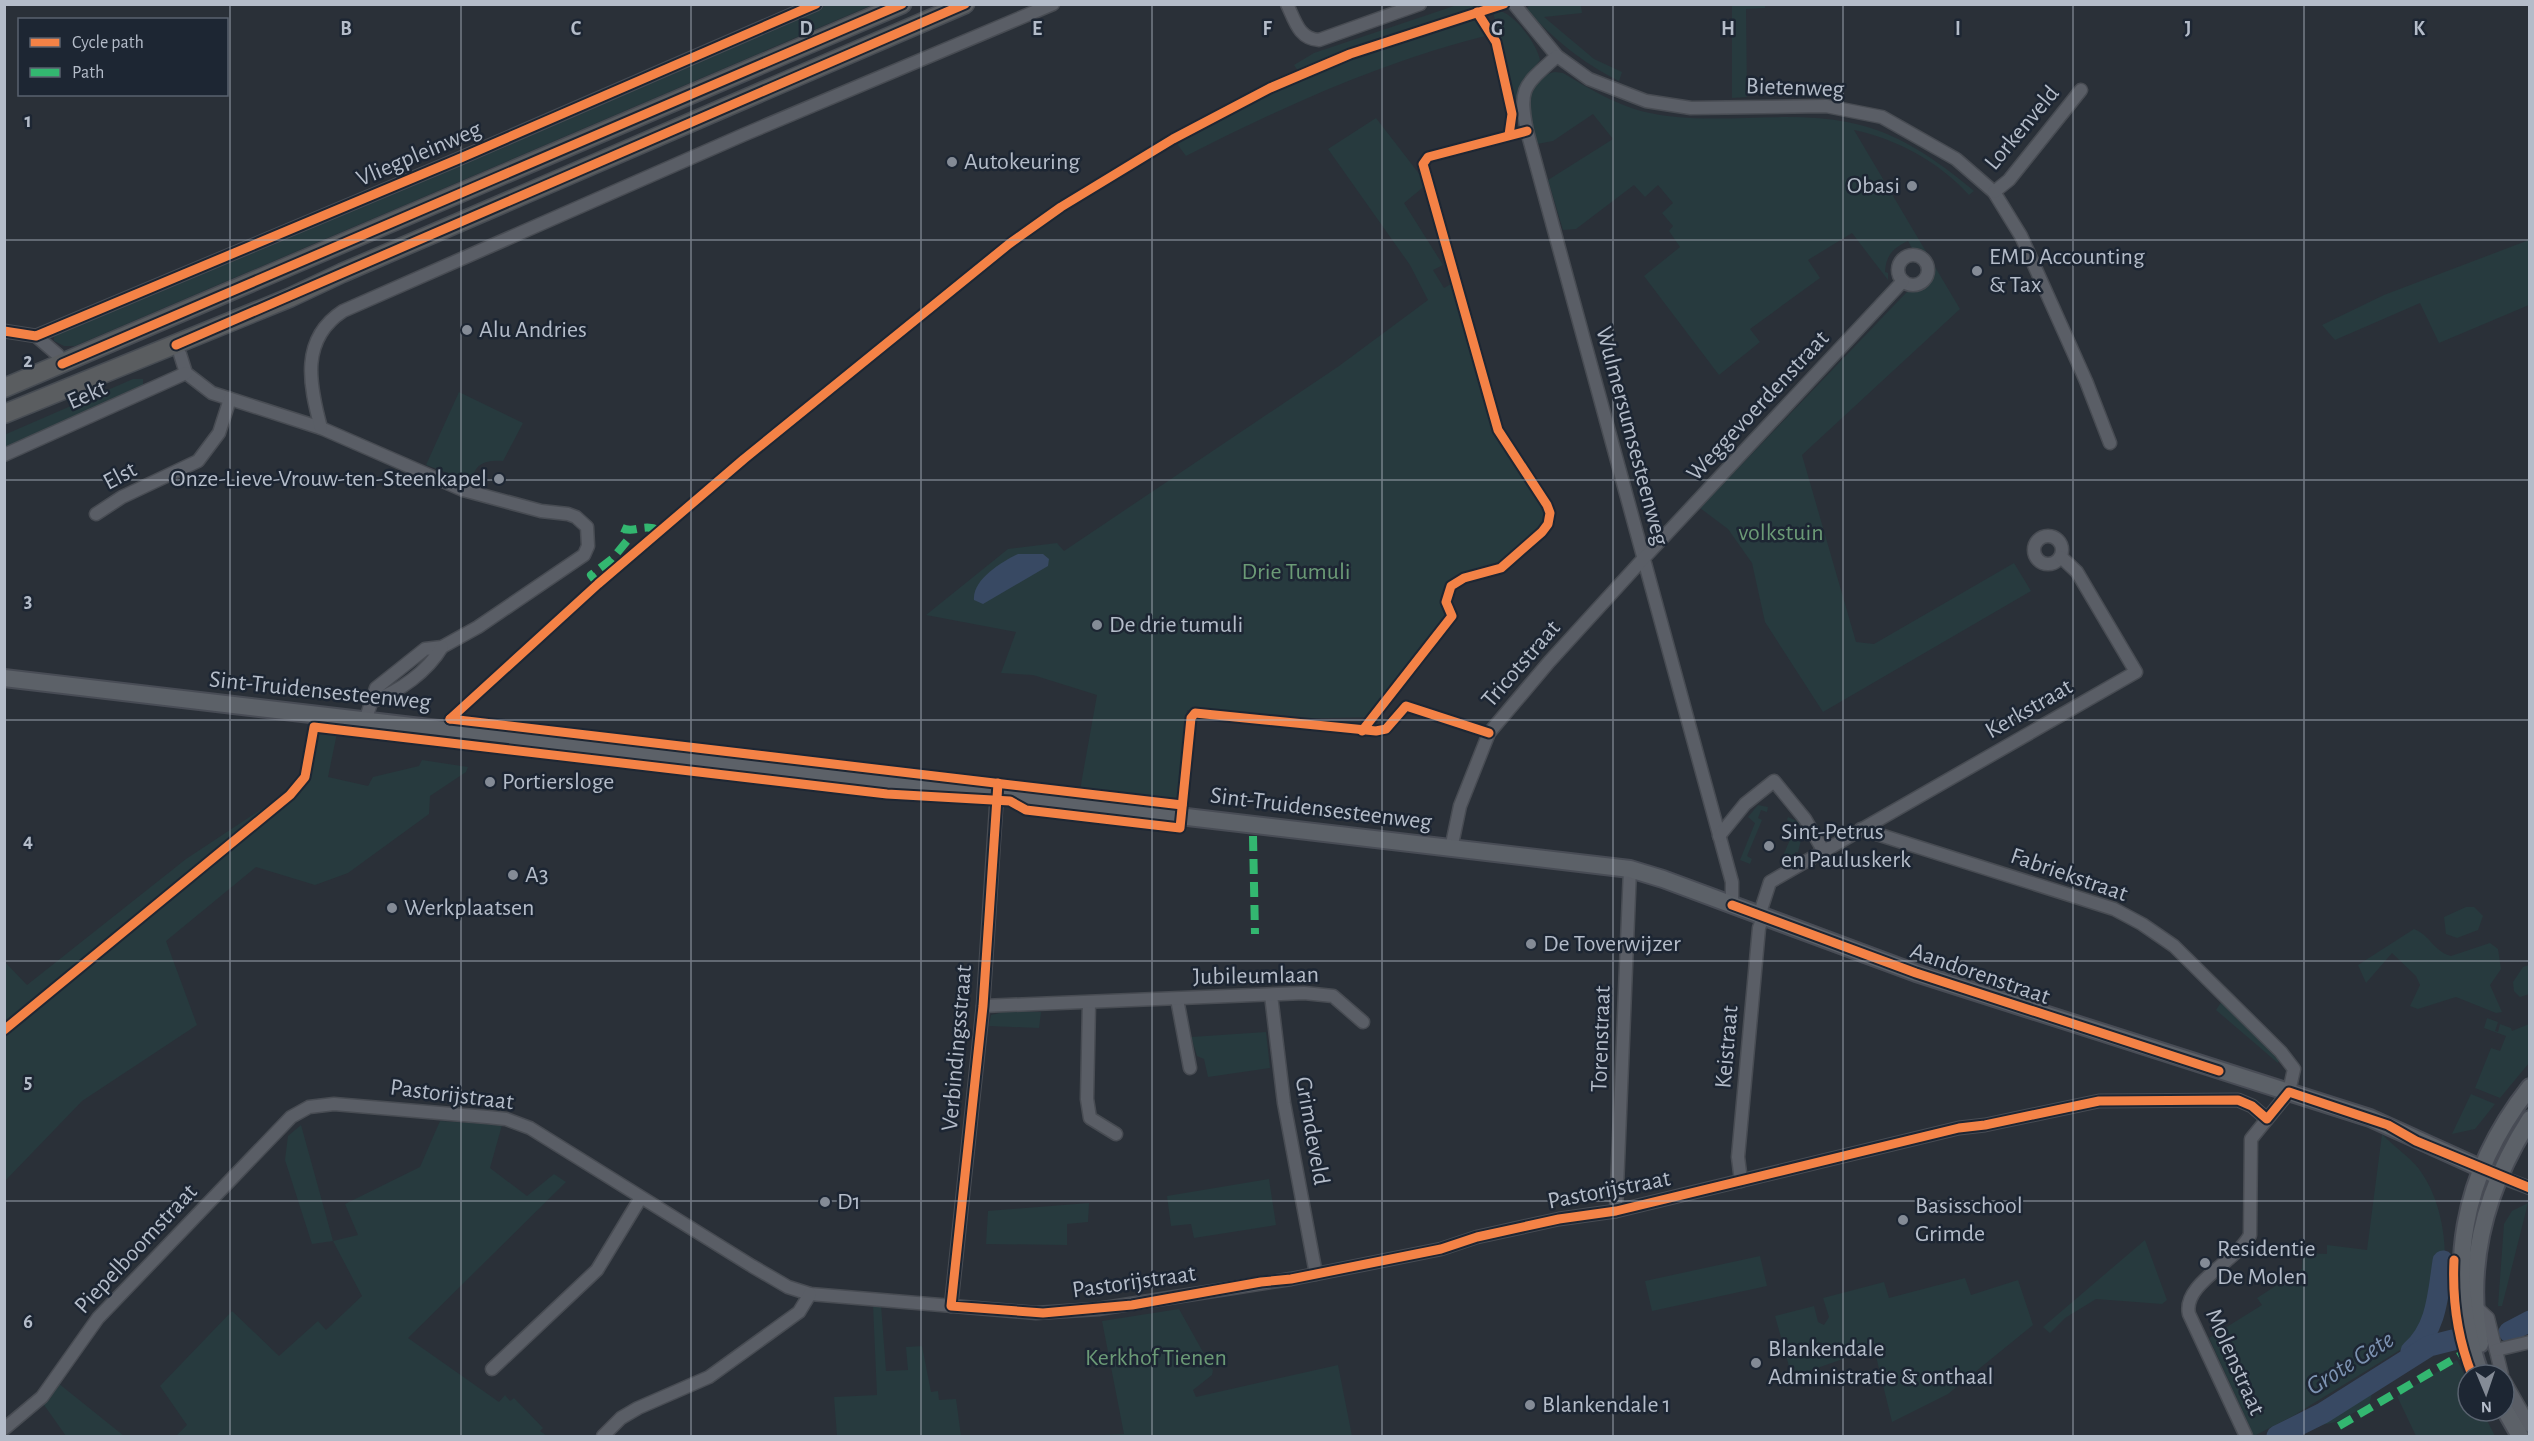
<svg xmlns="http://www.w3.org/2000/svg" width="2534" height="1441" font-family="'Alegreya Sans',sans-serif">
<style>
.green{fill:#273a3e}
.water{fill:#384963}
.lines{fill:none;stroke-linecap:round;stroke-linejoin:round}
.river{stroke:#384963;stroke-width:21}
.minor-casing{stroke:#484c53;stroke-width:15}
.major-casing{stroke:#484c55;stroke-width:20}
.highway-casing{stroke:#474c53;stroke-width:21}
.minor{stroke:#5a5e66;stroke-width:12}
.major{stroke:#5c6168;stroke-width:16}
.highway{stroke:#5a5d60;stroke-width:18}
.quiet{stroke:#33b770;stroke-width:8;stroke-dasharray:15 8;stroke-linecap:butt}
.cycleway-casing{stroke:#1d2633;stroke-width:13}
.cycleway{stroke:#f48246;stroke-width:9}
.grid{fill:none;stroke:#b4bcc9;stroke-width:1.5;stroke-opacity:0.55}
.poi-dot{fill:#848b96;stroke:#1d2633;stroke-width:2}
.labels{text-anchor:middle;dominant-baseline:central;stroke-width:5;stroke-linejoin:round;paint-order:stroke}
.street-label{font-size:24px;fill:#b4bcc9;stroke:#1d2633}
.poi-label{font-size:24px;fill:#b4bcc9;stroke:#1d2633;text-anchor:start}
.park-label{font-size:24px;fill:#6b9a76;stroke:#1d2633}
.water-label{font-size:26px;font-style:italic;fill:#7c92b1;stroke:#1d2633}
.grid-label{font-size:20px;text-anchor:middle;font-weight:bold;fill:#b4bcc9;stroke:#1d2633;stroke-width:5;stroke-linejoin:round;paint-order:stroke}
</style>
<rect width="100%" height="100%" fill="#2a3038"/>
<g class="green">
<path d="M827,5H872L75,346H64L54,341V336L61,331Z"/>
<path d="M1457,5H1479L1478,8L1355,49L1298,71L1294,65L1314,53Z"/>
<path d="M1530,5H1591L1581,6L1582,13L1544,17L1594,59L1622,72L1619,81C1580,61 1556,41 1526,9Z"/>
<path d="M1732,5H1765V8L1746,9L1747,97L1732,98Z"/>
<path d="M1496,10C1513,11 1537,44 1540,60L1524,81L1515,101L1493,12Z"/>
<path d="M1487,13L1493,34C1386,60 1284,106 1186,156L1175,141C1273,84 1378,45 1487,13Z"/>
<path d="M1555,72L1563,73C1588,88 1613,103 1641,111C1708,128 1779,109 1847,122C1896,131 1936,159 1974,191L1969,195C1939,162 1897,139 1854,130L1960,309L1802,455L1856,642L1874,644L2014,563L2031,591L1823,712L1765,622L1752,563L1728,529L1700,508L1902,297L1909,290L1926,286L1933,276C1932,262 1928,252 1913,250L1908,241C1893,248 1886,255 1885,272L1888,273V280L1852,233L1808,260L1820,278L1750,329L1760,342L1719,375L1644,276L1680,247L1669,231L1673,226L1662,213L1673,203L1658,185L1645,197L1634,185L1576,229L1563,230L1548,180L1613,139L1593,114L1553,141L1537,144C1530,121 1520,101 1539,82C1544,77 1548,73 1555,72Z"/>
<path d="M1376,118L1427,184L1404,203L1443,265L1433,270L1444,288L1451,284L1493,433L1544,508L1543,523C1534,535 1508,559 1494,566C1475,577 1454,570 1444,593C1439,603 1442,610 1447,619L1377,717L1281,719L1187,710L1178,801L1080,790L1097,695L1033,675L1001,673L1016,632L926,615L1008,549L1057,543L1064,551L1339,366L1428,300L1410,265L1328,149Z"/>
<path d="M2529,240V305L2439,343L2420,303L2335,340L2322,325L2384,295Z"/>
<path d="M133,379H143V387L5,449L4,435Z"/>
<path d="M459,392L523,423L503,461C486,460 474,463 472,482L426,465Z"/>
<path d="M316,733H337L328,777L368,786L373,777L419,766L422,760L468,767L466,772L430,796L429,814L348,873L315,885L256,867L166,941L197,1025L82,1101L5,1181V962L27,985L186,859L274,801V804L24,1011L16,1012L23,1020L296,794L311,770Z"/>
<path d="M1758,805L1768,807L1767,812L1761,810L1758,818L1762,820L1747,856L1752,859L1750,864L1740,860L1755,823L1748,817Z"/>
<path d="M1788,817L1799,822L1804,828L1798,852H1795L1797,863H1791L1790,858H1782L1793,833L1798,835L1801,826L1787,820Z"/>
<path d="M2466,907H2474L2483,916L2478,930L2457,938L2446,934L2444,917Z"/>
<path d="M2414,929C2430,935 2433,951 2451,956L2490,943L2498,949L2501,969L2490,985L2502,1012L2496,1013L2456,997L2418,1009L2410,1006L2420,985L2416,976L2392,953L2366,983L2358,965Z"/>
<path d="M2529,965V994L2520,997L2514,991L2513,982L2523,967Z"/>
<path d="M2222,1001L2280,1059L2278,1063L2216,1010Z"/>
<path d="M1008,1011L1041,1012L1039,1028L989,1026L991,1015Z"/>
<path d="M2487,1018L2498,1022L2495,1031L2498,1032L2500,1024L2511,1028L2512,1031L2529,1024V1063L2500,1098L2475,1088L2491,1048L2500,1051L2506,1036L2484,1028Z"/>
<path d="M1266,1032L1270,1068L1208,1077L1204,1059L1197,1056L1191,1037Z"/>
<path d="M2471,1094L2495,1104L2475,1129L2452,1134Z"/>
<path d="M440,1121L502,1125L490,1168L527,1196L554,1174L566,1182L408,1338L499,1402L505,1395L510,1401L514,1398L543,1428L540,1431L547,1436H176L187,1425L160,1386L232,1311L279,1356L318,1321L326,1330L362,1296L333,1241L312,1244L285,1160L288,1136L301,1125L333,1241L358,1235L345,1204L420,1167Z"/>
<path d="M2382,1134C2393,1146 2409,1156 2419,1169C2444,1203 2450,1254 2441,1294L2429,1303L2423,1331L2413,1342L2293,1416L2254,1436L2209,1338L2262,1305L2257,1298L2302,1269L2303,1253L2327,1254V1245L2367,1250Z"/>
<path d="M1269,1179L1276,1225L1194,1238L1191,1224L1171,1226L1167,1196Z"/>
<path d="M1089,1203L1088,1222L1067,1224V1245L986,1244L988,1211Z"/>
<path d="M2528,1203L2502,1306H2498L2504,1224L2512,1211Z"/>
<path d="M2145,1240L2167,1300L2162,1304L2096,1299L2065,1318L2050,1333L2043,1327Z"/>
<path d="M1760,1256L1767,1286L1652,1311L1645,1281Z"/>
<path d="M1965,1278L1971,1295L2018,1280L2033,1325L1948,1394L1892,1422L1874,1348L1792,1377L1775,1316L1814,1306L1818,1322L1824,1325L1829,1317L1823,1298L1884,1282L1889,1298Z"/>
<path d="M873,1305H881L886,1371L908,1370L906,1347L922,1346L931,1392L938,1391L939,1400L956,1399L961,1436H837L834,1397L877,1395Z"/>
<path d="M1179,1309L1213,1370L1212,1375L1193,1390L1196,1397L1338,1365L1352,1436H1080L1124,1434L1102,1321Z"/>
<path d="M2457,1360L2468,1382V1411H2482L2495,1436H2416L2397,1396Z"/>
<path d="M58,1383L124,1436H66L42,1402Z"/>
<path d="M2372,1394L2369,1404C2352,1413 2334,1428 2314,1424Z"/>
</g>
<path class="water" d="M1018,554H1043L1049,559L1048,566L983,604L974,600C972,580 1001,562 1018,554Z"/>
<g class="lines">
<g class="river">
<path d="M2509,1332L2530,1321"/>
<path d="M2411,1351C2437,1329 2438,1294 2443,1261"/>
<path d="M2277,1436L2323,1413L2429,1346L2453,1340"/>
</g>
<defs>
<g id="minor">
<path d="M1287,4C1295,21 1299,39 1319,40L1420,4"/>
<path d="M1514,4L1557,56L1589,79L1646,101L1691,108L1826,106L1882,117L1956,159L1994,192L2021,236L2086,381L2110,443"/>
<path d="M1557,56C1524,86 1518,87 1527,131L1732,882V905"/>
<path d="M1994,192L2009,180L2081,90"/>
<circle cx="1913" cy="270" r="15"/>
<path d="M4,331L36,336L58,355"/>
<path d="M36,336L456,160L816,4"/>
<path d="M180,354L186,373L212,393L321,428L463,490L541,511L568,514L576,517L587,527L588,546L584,555L478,627L442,647L425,649L376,688L365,721"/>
<path d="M321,428C309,384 300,339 343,311L743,135L1053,4"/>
<path d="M4,455L186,373"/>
<path d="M96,514L122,497L198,461L219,433L230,399"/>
<circle cx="2048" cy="550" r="14"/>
<path d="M373,701C400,691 427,672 442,647"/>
<path d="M1861,829L2114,909L2142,924L2174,946L2281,1052L2294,1069L2289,1092L2251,1139L2250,1235C2236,1262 2182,1284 2189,1314L2246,1436"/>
<path d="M1719,836L1745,804L1774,781L1805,819L1823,850"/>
<path d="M1451,849L1460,806L1489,733L1549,662L1643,559L1903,281"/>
<path d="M1759,916L1770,882L2136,672L2077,572L2061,557"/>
<path d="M1271,995L1284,1103L1316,1274"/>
<path d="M1177,999L1190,1068"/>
<path d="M1089,1003L1087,1099L1090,1118L1116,1134"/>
<path d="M983,1006L1304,993L1333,996L1363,1022"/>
<path d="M2498,1176L2530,1188"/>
<path d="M1741,1181L1738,1157L1759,928L1763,917"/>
<path d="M1616,1211L1630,869"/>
<path d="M951,1306L983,1006L997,793"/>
<path d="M2475,1306L2488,1318L2502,1375"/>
<path d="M2496,1350L2530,1342"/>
<path d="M492,1369L597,1270L640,1199"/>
<path d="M2504,1380L2530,1426"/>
<path d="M4,1429L42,1397L98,1318L291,1117L309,1107L334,1104L487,1117L506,1119L530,1128L752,1266L788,1287L810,1294L1036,1313L1098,1309L1291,1279L1441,1249L1477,1237L1559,1219L1616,1211L1959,1128L1985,1125L2099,1101L2238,1100L2252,1106L2267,1119"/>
<path d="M603,1436L621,1418L638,1408L709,1377L799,1312L810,1294"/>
</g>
<g id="major">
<path d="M4,678L1630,869L1663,879L1916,973L2370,1118L2498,1176"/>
<path d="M2480,1344C2465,1263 2486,1188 2530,1119"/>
<path d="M2481,1375C2443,1272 2462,1173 2530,1087"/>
<path d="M2504,1408L2520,1436"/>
</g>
<g id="highway">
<path d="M4,388L902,4"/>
<path d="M4,414L289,298L342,273L965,4"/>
</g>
</defs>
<use href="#minor" class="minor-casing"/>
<use href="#major" class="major-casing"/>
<use href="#highway" class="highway-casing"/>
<use href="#minor" class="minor"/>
<use href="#major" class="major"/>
<use href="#highway" class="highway"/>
<g class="quiet">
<path d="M622,528C635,534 644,522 660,531"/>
<path d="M598,584L591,575L612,559L627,541V530"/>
<path d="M1253,836L1255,934"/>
<path d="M2339,1426L2464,1353"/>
</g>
<defs>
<g id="cycleway">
<path d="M1477,12L1496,42L1512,114L1509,135"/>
<path d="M4,331L36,336L456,160L816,4"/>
<path d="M176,345L965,4"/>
<path d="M62,364L902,4"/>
<path d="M450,719L598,584L744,459L1009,244L1061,207L1173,139L1270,88L1350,54L1504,4"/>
<path d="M450,719L1182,805"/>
<path d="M1362,731L1452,616L1446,602L1451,586L1464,578L1501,568L1542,532L1548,524L1550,513L1547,505L1498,430L1423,164L1428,157L1527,131"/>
<path d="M998,783L983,1006L951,1306L1043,1313L1132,1305L1261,1282L1291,1279L1441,1249L1477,1237L1559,1219L1616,1211L1959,1128L1985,1125L2099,1101L2238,1100L2252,1106L2267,1119L2289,1092L2388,1125L2416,1141L2530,1188"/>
<path d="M1732,905L1916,973L2219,1071"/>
<path d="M4,1030L290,795L305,777L314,727L887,794L1010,801L1026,810L1180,828L1191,718L1195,713L1376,731L1386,729L1406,706L1489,733"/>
<path d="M2454,1260C2452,1301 2457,1337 2472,1375"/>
</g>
</defs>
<use href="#cycleway" class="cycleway-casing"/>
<use href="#cycleway" class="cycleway"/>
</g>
<path class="grid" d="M230,4V1436M461,4V1436M691,4V1436M921,4V1436M1152,4V1436M1382,4V1436M1613,4V1436M1843,4V1436M2073,4V1436M2304,4V1436M4,240H2530M4,480H2530M4,720H2530M4,961H2530M4,1201H2530"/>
<g class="poi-dot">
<circle cx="952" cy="162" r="6"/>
<circle cx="1912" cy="186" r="6"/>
<circle cx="1977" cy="271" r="6"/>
<circle cx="467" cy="330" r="6"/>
<circle cx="499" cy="479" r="6"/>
<circle cx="1097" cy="625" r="6"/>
<circle cx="490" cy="782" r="6"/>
<circle cx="1769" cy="846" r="6"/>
<circle cx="513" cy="875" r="6"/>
<circle cx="392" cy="908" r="6"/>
<circle cx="1531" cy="944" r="6"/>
<circle cx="825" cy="1202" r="6"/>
<circle cx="1903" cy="1220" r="6"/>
<circle cx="2205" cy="1263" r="6"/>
<circle cx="1756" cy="1363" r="6"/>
<circle cx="1530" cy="1405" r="6"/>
</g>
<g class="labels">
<g class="street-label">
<text transform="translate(1795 88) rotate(2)">Bietenweg</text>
<text transform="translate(2022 128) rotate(-50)">Lorkenveld</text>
<text transform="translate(419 154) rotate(-23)">Vliegpleinweg</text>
<text transform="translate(87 395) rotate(-24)">Eekt</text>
<text transform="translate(1758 406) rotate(-47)">Weggevoerdenstraat</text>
<text transform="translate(1632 436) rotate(75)">Wulmersumsesteenweg</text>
<text transform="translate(120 476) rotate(-28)">Elst</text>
<text transform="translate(1521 664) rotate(-49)">Tricotstraat</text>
<text transform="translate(320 691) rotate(6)">Sint-Truidensesteenweg</text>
<text transform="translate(2029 709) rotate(-30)">Kerkstraat</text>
<text transform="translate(1321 809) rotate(7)">Sint-Truidensesteenweg</text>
<text transform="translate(2069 875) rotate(19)">Fabriekstraat</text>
<text transform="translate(1980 974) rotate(19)">Aandorenstraat</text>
<text transform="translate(1256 976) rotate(-1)">Jubileumlaan</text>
<text transform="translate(1601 1039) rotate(-88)">Torenstraat</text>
<text transform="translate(1727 1047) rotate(-85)">Keistraat</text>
<text transform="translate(957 1048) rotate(-85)">Verbindingsstraat</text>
<text transform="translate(452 1095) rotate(7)">Pastorijstraat</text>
<text transform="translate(1312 1131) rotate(80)">Grimdeveld</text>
<text transform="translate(1609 1190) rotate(-11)">Pastorijstraat</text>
<text transform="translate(136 1249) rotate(-47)">Piepelboomstraat</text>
<text transform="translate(1134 1282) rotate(-8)">Pastorijstraat</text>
<text transform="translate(2235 1362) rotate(66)">Molenstraat</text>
</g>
<g class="poi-label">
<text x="964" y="162">Autokeuring</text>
<text x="1900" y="186" text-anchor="end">Obasi</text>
<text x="1989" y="257">EMD Accounting<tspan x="1989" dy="28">&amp; Tax</tspan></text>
<text x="479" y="330">Alu Andries</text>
<text x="487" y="479" text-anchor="end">Onze-Lieve-Vrouw-ten-Steenkapel</text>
<text x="1109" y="625">De drie tumuli</text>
<text x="502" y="782">Portiersloge</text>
<text x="1781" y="832">Sint-Petrus<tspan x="1781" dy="28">en Pauluskerk</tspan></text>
<text x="525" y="875">A3</text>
<text x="404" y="908">Werkplaatsen</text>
<text x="1543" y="944">De Toverwijzer</text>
<text x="837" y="1202">D1</text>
<text x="1915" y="1206">Basisschool<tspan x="1915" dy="28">Grimde</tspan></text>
<text x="2217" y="1249">Residentie<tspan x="2217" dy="28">De Molen</tspan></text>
<text x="1768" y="1349">Blankendale<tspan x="1768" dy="28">Administratie &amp; onthaal</tspan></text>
<text x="1542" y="1405">Blankendale 1</text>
</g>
<g class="park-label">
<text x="1781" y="533">volkstuin</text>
<text x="1296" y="572">Drie Tumuli</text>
<text x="1156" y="1358">Kerkhof Tienen</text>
</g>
<g class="water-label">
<text transform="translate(2350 1363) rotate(-32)">Grote Gete</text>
</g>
</g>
<g class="grid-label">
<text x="346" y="35">B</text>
<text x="576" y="35">C</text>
<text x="806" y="35">D</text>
<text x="1037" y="35">E</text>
<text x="1267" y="35">F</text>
<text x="1497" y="35">G</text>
<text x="1728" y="35">H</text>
<text x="1958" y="35">I</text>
<text x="2188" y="35">J</text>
<text x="2419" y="35">K</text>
<text x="28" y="127">1</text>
<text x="28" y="367">2</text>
<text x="28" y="607">3</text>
<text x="28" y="847">4</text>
<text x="28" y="1088">5</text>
<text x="28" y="1328">6</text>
</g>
<rect width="2534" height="1441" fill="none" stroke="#b4bcc9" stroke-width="12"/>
<rect x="18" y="18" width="210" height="78" fill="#1d2633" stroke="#59626f" stroke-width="1.5"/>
<rect x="30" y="38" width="30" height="9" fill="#f48246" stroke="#59626f" stroke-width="1.5"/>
<text x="72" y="48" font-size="18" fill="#b4bcc9">Cycle path</text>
<rect x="30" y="68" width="30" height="9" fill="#33b770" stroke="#59626f" stroke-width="1.5"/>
<text x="72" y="78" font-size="18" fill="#b4bcc9">Path</text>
<g transform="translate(2486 1393) rotate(178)"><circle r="28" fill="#1d2633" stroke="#59626f" stroke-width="1.5"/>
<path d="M0-4.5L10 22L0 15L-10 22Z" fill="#848b96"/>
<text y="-9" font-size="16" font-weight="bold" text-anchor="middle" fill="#b4bcc9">N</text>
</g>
</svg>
